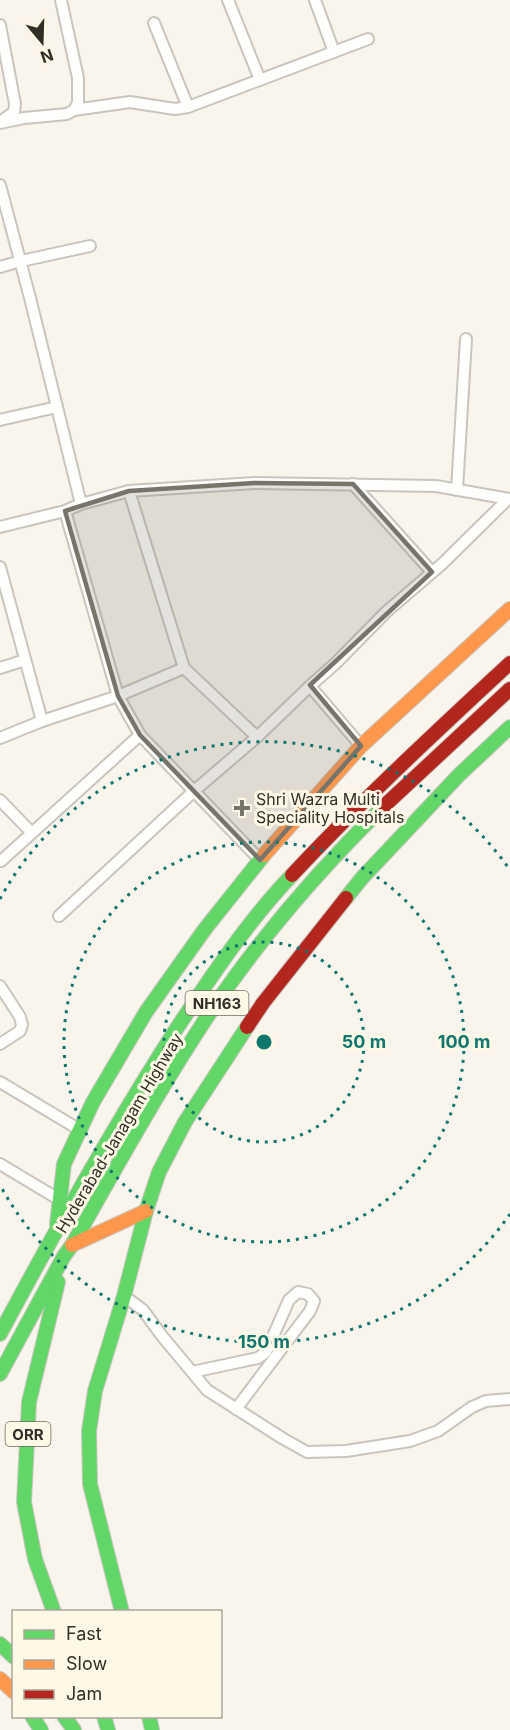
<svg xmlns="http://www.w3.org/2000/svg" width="510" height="1730" font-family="Inter,sans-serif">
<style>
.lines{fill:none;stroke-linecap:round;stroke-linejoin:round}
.street-casing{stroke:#c9c5be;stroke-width:14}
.fast-casing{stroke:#c9c5be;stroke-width:16}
.slow-casing{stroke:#c9c5be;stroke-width:16}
.jam-casing{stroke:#c9c5be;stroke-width:16}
.street{stroke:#fefefc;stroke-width:10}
.fast{stroke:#63d668;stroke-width:14}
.slow{stroke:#ff974d;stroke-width:14}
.jam{stroke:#b3261e;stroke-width:14}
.marked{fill:#77746c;fill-opacity:0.2;stroke:#77746c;stroke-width:4.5;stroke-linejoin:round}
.ring{fill:none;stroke:#0f766e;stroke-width:3;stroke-dasharray:3 6}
.poi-dot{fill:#77746c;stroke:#fff8e6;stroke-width:2}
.labels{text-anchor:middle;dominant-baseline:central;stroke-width:6;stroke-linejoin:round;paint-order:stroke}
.shield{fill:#fff8e6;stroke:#6f6b60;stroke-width:1.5}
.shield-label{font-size:15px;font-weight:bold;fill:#312e27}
.poi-label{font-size:16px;fill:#312e27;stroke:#fff8e6;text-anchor:start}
.street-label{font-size:16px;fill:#312e27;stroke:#fff8e6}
.centre{fill:#0f766e;stroke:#fff8e6;stroke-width:3}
.ring-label{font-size:18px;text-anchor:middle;font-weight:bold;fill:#0f766e;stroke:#fff8e6;stroke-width:6;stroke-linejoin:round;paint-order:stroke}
</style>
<rect width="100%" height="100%" fill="#f9f5ec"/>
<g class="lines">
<defs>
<g id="street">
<path d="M228,0L260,80"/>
<path d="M315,0L334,52"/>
<path d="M154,23L188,107"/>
<path d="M0,25L15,104L14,112L3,120"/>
<path d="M74,110L130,102L175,109L188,107L368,39"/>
<path d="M0,123L24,118L67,114L74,110L78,103V78L61,0"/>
<path d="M0,185L30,298L81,504"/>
<path d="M0,267L21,261L90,246"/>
<path d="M0,420L57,407"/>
<path d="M353,484L432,572"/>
<path d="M457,490L466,339"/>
<path d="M65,511L118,696L140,735L260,860"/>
<path d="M0,527L65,511L81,504L129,491L254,483L436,486L510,499"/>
<path d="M0,567L42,721L118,696L184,668L129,491"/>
<path d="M0,668L25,660"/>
<path d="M184,668L257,737"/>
<path d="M0,738L42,721"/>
<path d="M361,746L310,686L336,663L386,612L442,564L508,499"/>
<path d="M0,800L32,833"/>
<path d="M1,861L140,735"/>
<path d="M59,916L194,791L257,737L310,686"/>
<path d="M0,986L20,1017L22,1025L20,1031L0,1044"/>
<path d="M0,1082L80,1130"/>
<path d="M0,1164L60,1200"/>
<path d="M124,1296L143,1310L162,1336L207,1390L282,1438L307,1452L346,1451L410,1441L438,1431L472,1407L486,1401L510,1399"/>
<path d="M192,1372L258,1358L266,1352L289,1300L298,1292L308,1294L314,1301L310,1311L236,1409"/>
</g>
<g id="fast">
<path d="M346,898L362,878L459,775L510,727"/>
<path d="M57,1224L64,1164L93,1102L146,1012L205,929L264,855"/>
<path d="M0,1334C55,1231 112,1129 175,1031C210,978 248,921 292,875"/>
<path d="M0,1374L64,1256L72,1245C117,1166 161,1086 211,1011C261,937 320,869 383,807"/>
<path d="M54,1612L35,1559L24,1502L29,1402L58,1282"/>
<path d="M122,1612L90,1484L89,1431L95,1391L124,1296L146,1211L159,1172L185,1122L247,1027"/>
<path d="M0,1644L14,1657"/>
<path d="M32,1716L41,1730"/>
<path d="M64,1716L74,1730"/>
<path d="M104,1716L108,1730"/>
<path d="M149,1716L152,1730"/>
</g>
<g id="slow">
<path d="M264,855L361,746L510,609"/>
<path d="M72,1245L146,1211"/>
<path d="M0,1679L14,1692"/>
</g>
<g id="jam">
<path d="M383,807L510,689"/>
<path d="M292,875C361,801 436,732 510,663"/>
<path d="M247,1027L263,1003L346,898"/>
</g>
</defs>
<use href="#street" class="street-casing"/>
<use href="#fast" class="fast-casing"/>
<use href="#slow" class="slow-casing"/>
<use href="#jam" class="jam-casing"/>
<use href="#street" class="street"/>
<use href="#fast" class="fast"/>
<use href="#slow" class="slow"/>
<use href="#jam" class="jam"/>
</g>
<path class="marked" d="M254,483L353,484L432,572L310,685L361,746L260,860L140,735L118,696L65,511L129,491Z"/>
<g class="ring">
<circle cx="264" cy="1042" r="100"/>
<circle cx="264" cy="1042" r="200"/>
<path d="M510 1214A300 300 0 0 1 0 1185M0 899A300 300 0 0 1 510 870"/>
</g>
<path class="poi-dot" d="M239 799h6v6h6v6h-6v6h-6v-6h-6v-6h6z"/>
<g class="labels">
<g class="shield">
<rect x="185.5" y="991" width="63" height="24" rx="4.5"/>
<rect x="5.5" y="1422" width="45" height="24" rx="4.5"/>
</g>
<g class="shield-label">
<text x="217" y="1003">NH163</text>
<text x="28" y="1434">ORR</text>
</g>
<g class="poi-label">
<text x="256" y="799">Shri Wazra Multi<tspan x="256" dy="18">Speciality Hospitals</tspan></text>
</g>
<g class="street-label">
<text transform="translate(119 1133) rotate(-59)">Hyderabad-Janagam Highway</text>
</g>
</g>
<circle cx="264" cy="1042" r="9" class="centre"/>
<g class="ring-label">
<text x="364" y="1048">50 m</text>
<text x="464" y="1048">100 m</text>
<text x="264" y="1348">150 m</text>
</g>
<rect x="12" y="1610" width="210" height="108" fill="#fff8e6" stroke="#ada79a" stroke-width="1.5"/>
<rect x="24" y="1630" width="30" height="9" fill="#63d668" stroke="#ada79a" stroke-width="1.5"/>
<text x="66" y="1640" font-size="18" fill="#312e27">Fast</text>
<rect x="24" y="1660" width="30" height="9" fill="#ff974d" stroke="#ada79a" stroke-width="1.5"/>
<text x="66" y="1670" font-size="18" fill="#312e27">Slow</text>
<rect x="24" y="1690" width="30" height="9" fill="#b3261e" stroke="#ada79a" stroke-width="1.5"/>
<text x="66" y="1700" font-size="18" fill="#312e27">Jam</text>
<g transform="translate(42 42) rotate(161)" stroke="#fff8e6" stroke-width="4.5" paint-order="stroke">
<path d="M0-4.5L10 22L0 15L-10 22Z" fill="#312e27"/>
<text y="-9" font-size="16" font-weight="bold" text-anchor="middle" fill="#312e27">N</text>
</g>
</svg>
